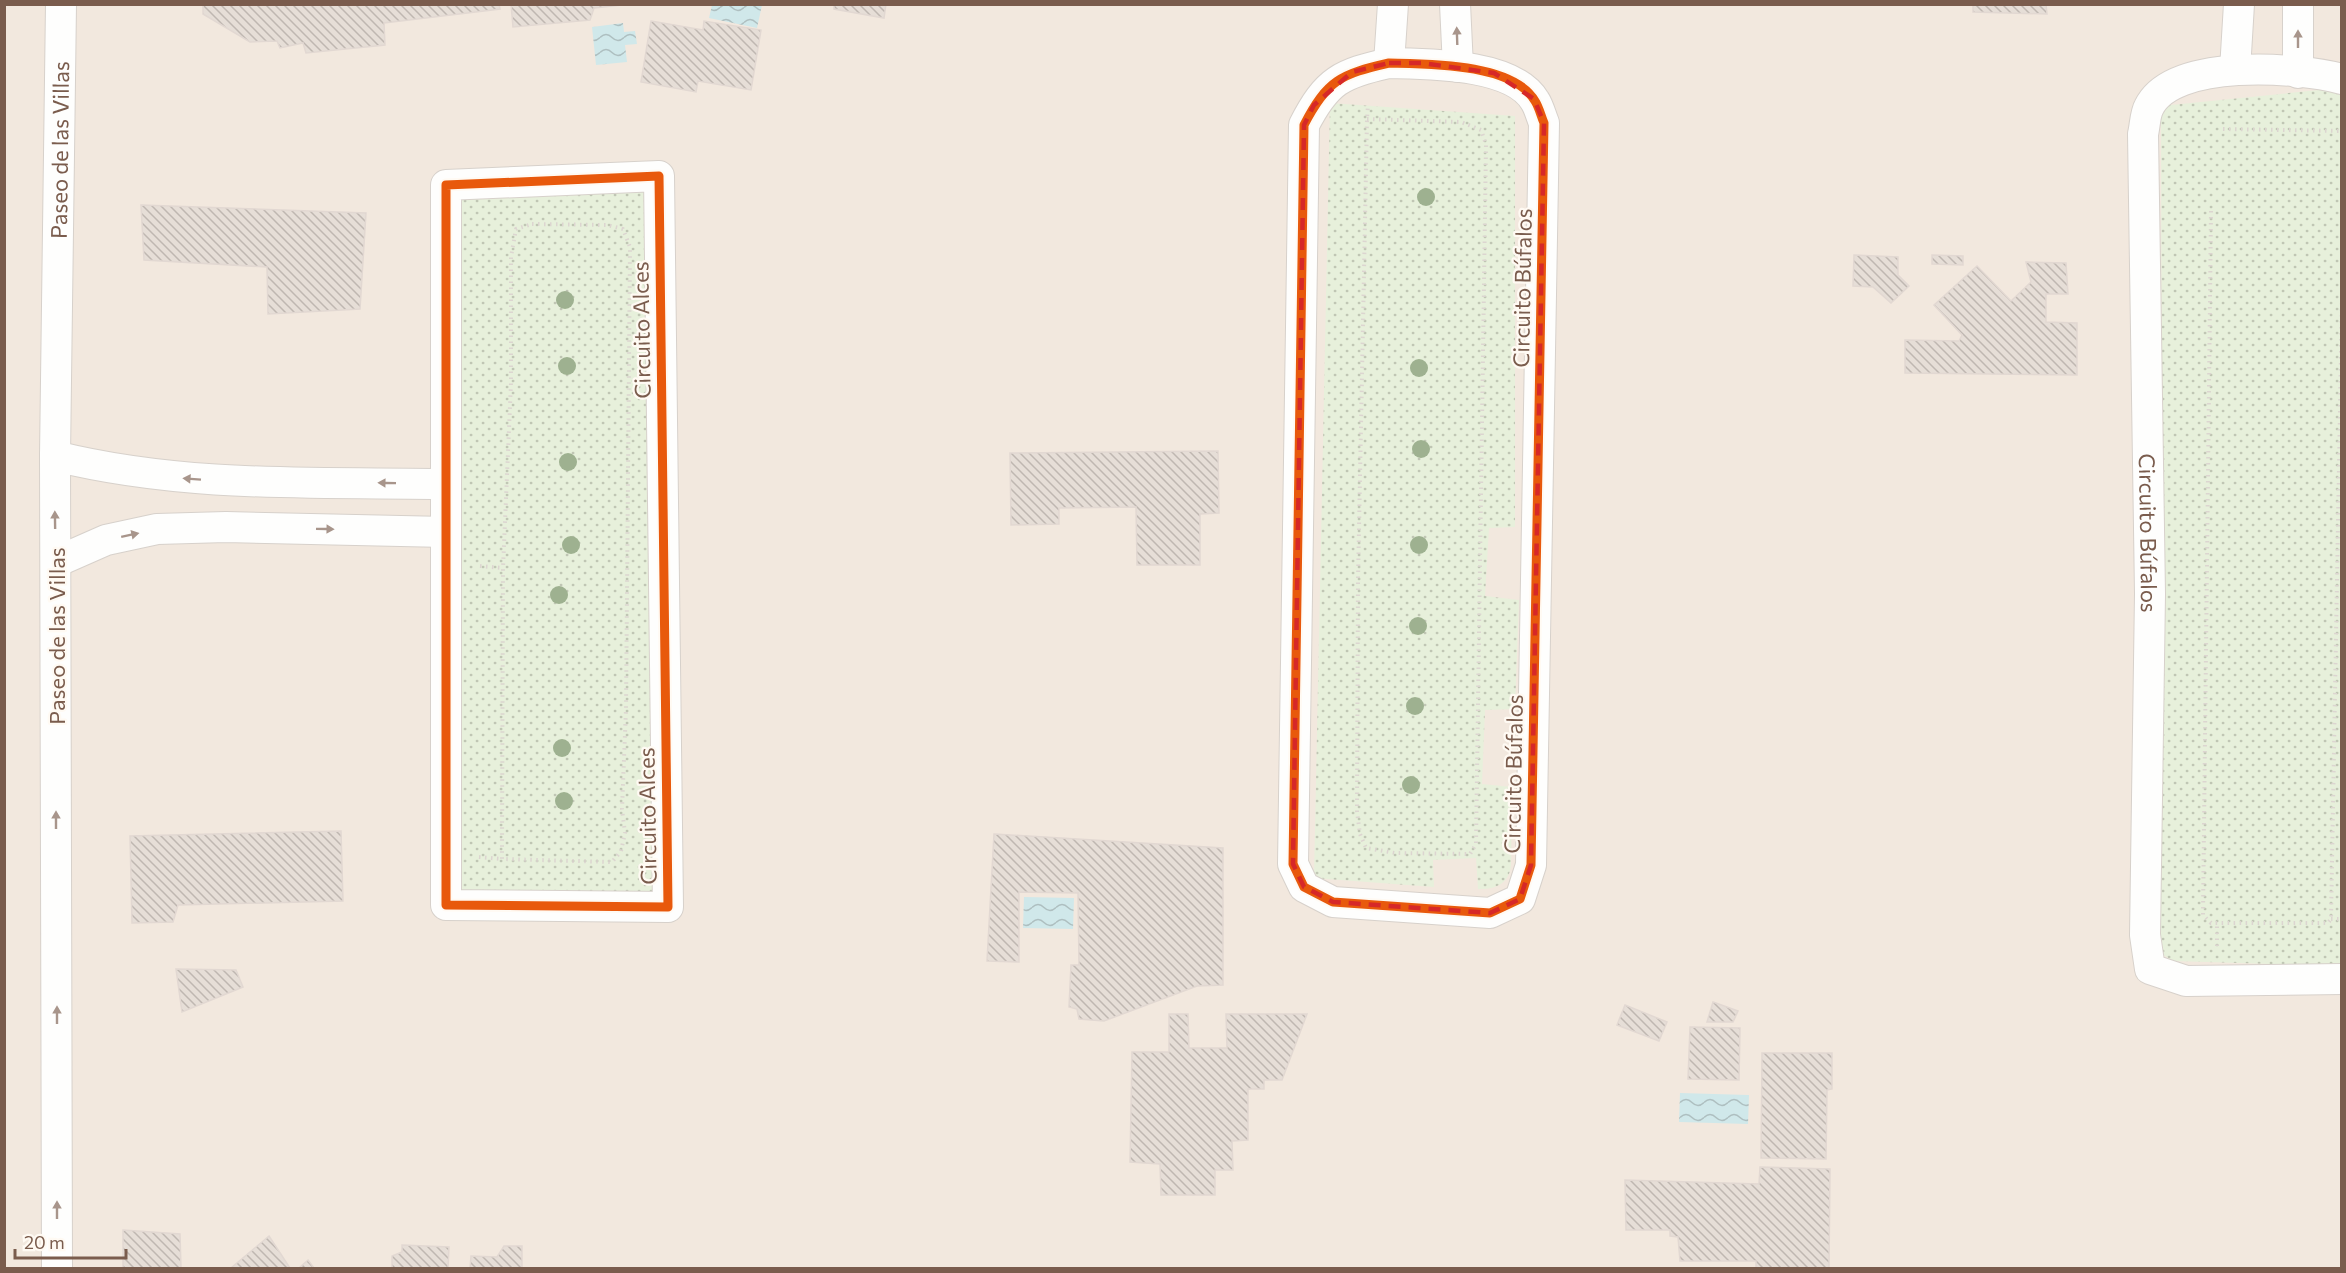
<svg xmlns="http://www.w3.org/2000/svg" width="2346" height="1273" font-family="Commissioner,sans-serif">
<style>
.residential{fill:#f2e8de}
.park{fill:url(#park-dots)}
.water{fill:url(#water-waves)}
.building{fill:url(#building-back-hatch);stroke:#e2d8d2;stroke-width:1.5}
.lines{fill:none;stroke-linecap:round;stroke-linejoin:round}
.street-casing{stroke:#d7d1cb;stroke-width:32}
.path{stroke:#dcd5d0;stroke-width:4;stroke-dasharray:1.5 4.5;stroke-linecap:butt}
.street{stroke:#fefefd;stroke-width:30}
.cycleway-casing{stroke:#fffaf3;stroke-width:13}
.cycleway{stroke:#e8590c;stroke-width:9}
.tree{fill:#9eb190}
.oneway{fill:#a8958b}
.marked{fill:none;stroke:#d62828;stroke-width:4.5;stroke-dasharray:12 8;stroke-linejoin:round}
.labels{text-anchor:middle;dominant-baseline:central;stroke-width:4.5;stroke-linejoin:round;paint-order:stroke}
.street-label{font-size:22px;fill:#7a5c4d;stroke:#fffaf3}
</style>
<defs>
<pattern id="park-dots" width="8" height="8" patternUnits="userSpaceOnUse" patternTransform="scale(1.5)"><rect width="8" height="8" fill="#e7f0db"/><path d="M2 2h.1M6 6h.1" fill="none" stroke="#c0c6b4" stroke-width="1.8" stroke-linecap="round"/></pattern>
<pattern id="water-waves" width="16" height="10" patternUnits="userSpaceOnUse" patternTransform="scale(1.5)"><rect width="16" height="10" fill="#d0e8ea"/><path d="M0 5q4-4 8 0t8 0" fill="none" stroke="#aebfc0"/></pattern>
<pattern id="building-back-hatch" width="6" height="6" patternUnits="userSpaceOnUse" patternTransform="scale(1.5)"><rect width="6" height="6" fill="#e6ded7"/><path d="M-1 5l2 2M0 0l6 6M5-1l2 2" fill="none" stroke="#bfb7b1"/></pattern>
</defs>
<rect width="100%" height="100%" fill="#f9f5f0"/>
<rect class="residential" x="5" y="5" width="2336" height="1263"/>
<g class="park">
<path d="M2319,90L2341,92V966L2173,961L2162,954L2158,939L2162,532L2161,106Z"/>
<path d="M1330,103L1515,116V527L1489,528L1485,596L1519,600L1515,709L1485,710L1482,784L1512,787L1511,864C1510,883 1496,890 1478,889L1476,858L1433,860L1434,887L1314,878Z"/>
<path d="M649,187L653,895L456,892L460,192Z"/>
</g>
<g class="water">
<path d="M712,5H762L757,28L709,18Z"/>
<path d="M623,23L624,32L635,31L637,44L625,45L627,62L596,65L592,27Z"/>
<path d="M1024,897L1074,898L1073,929L1023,928Z"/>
<path d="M1680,1093L1749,1095L1748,1124L1679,1122Z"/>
</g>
<g class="building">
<path d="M203,4H499L500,9L384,23L385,45L306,53L303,43L280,48L277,41L250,42L203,14Z"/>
<path d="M511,4H631L594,8L590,20L513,27Z"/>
<path d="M834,4H886L884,18L834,9Z"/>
<path d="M1973,4H2046L2047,14L1973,12Z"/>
<path d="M651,21L703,30L704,21L761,30L751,90L698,81L696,92L641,82Z"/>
<path d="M141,205L366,213L360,309L268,314L267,267L144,260Z"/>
<path d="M1854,255L1898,257V275L1909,286L1891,303L1873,287L1853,286Z"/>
<path d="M1932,255L1963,256V265L1932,264Z"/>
<path d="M2026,262L2066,263L2068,294H2046V322L2077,323V375L1905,373V340L1959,341L1962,335L1934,305L1977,266L2011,301L2031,282Z"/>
<path d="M1218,451L1219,513L1200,514V565H1137L1136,507L1059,508V524L1011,525L1010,453Z"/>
<path d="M341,831L343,901L178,905L173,922L132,923L130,836Z"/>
<path d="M994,834L1223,848V985L1197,986L1104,1021L1079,1019L1077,1009L1069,1007L1071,965H1079L1078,893L1019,892V962L987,961Z"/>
<path d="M176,969L236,970L243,987L182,1012Z"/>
<path d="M1713,1002L1738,1011L1733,1022H1707Z"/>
<path d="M1625,1005L1667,1022L1659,1041L1617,1025Z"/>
<path d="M1169,1014H1188L1189,1048H1227L1226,1014H1307L1282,1080H1264V1089H1248V1140L1232,1141L1233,1170H1215V1195H1161L1160,1164L1130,1162L1132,1052H1169Z"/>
<path d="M1690,1027L1740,1028L1739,1080L1688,1079Z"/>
<path d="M1762,1053H1832V1089L1827,1090L1826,1159L1761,1158Z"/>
<path d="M1760,1167L1830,1169L1829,1268H1756V1261H1680L1678,1237L1670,1236V1230H1626L1625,1180L1759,1184Z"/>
<path d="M123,1230L180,1234L181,1268H123Z"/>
<path d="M269,1236L290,1268H231Z"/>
<path d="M402,1245L449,1247L448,1268H392V1256L402,1252Z"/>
<path d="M504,1246H522V1268H470L471,1256L497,1257Z"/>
<path d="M308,1260L314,1268H299Z"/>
</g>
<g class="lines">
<defs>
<g id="street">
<path d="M1455,4L1458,67"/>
<path d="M1389,63C1428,64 1513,63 1535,101C1539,107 1541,116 1544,123L1531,865L1520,899L1490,913L1333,902L1304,887L1293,864L1304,125C1327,80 1341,74 1389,63Z"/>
<path d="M1389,63L1393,4"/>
<path d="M2235,70L2239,4"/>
<path d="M2298,73V4"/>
<path id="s1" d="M2342,79C2298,67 2173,58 2149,107C2145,114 2145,126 2143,134L2150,594L2145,935L2150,969L2186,981L2342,979"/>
<path d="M659,176L668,907L446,905V185Z"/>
<path d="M55,456C183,488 315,482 446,484"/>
<path d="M56,562L106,540L157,529L226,527L446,532"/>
<path id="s2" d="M57,1268L55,456L61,4"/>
</g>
</defs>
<use href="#street" class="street-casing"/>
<g class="path">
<path d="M1367,119L1461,122L1481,130L1486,144L1476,844L1470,854L1395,853L1366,848L1360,834L1357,812L1358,580L1367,119L1368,105"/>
<path d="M2223,129L2342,131"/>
<path d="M2211,211L2203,915L2211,923H2328L2331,919L2342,297"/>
<path d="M532,224L607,225L623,229L630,247L626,709L622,809L625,833L621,851L612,862L502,859L503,568L511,383V257L516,229Z"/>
<path d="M480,566L503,568"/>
<path d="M479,857L502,859"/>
<path d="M2331,919H2342"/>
<path d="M2217,946V922"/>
</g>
<use href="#street" class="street"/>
<defs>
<g id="cycleway">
<path d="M1389,63C1428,64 1513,63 1535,101C1539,107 1541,116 1544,123L1531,865L1520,899L1490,913L1333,902L1304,887L1293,864L1304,125C1327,80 1341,74 1389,63Z"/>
<path d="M659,176L668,907L446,905V185Z"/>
</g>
</defs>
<use href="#cycleway" class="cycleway-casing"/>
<use href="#cycleway" class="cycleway"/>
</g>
<g class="tree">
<circle cx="1426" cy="197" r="9"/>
<circle cx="565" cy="300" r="9"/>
<circle cx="567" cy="366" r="9"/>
<circle cx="1419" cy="368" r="9"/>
<circle cx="1421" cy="449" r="9"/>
<circle cx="568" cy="462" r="9"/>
<circle cx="571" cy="545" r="9"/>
<circle cx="1419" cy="545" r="9"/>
<circle cx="559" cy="595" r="9"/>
<circle cx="1418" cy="626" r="9"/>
<circle cx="1415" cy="706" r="9"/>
<circle cx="562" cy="748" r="9"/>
<circle cx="1411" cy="785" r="9"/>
<circle cx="564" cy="801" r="9"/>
</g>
<defs><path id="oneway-solid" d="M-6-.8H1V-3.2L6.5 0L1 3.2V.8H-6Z" transform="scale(1.5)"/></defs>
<g class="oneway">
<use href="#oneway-solid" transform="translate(1457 36) rotate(-92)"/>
<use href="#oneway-solid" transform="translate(2298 39) rotate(-90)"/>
<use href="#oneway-solid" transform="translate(192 479) rotate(-176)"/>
<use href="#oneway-solid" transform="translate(387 483) rotate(-179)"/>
<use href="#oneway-solid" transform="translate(55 520) rotate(-91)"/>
<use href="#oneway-solid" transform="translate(325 529) rotate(1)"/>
<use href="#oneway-solid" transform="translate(130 535) rotate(-12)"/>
<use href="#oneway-solid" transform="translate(56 820) rotate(-90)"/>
<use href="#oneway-solid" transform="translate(57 1015) rotate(-90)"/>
<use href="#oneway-solid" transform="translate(57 1210) rotate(-90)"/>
</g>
<path class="marked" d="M1389,63H1422L1494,73L1534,99L1544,123L1531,865L1520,899L1490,913L1333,902L1304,887L1293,864L1304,125L1314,105L1352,72Z"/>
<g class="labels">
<g class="street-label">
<text stroke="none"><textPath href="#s2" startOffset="1118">Paseo de las Villas</textPath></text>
<text transform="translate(1522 288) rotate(-89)">Circuito Búfalos</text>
<text transform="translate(641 330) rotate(-91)">Circuito Alces</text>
<text stroke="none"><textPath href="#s1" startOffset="632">Circuito Búfalos</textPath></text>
<text transform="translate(56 636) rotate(-90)">Paseo de las Villas</text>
<text transform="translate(1513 774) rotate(-89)">Circuito Búfalos</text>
<text transform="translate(647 816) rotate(-91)">Circuito Alces</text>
</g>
</g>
<rect width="2346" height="1273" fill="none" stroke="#7a5c4d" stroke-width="12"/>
<path d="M15 1249v9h111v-9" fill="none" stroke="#7a5c4d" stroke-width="3"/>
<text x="24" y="1249" font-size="18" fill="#7a5c4d" stroke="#fffaf3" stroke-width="4.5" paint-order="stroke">20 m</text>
</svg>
